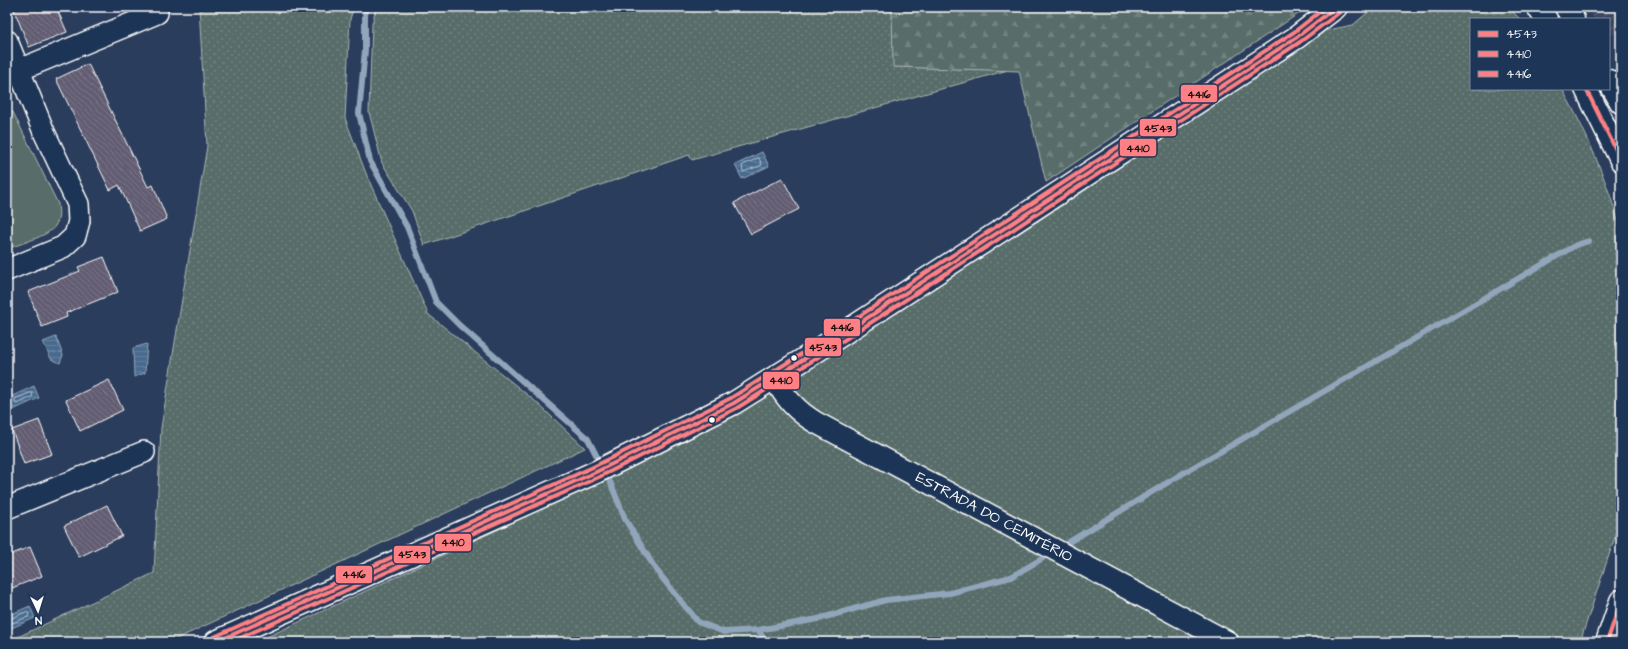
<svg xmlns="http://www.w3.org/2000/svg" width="1628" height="649" font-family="'Architects Daughter',sans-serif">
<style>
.industrial{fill:url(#industrial-furrows)}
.grass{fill:url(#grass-dots);stroke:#acb6b4}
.forest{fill:url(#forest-firs);stroke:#acb6b4}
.green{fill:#586d69;stroke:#acb6b4}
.water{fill:url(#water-rules);stroke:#91a6bb}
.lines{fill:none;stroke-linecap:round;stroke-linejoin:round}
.shore{stroke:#b5c3d2;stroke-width:1}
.stream{stroke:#91a6bb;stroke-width:6}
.building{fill:url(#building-back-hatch);stroke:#fff}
.minor-casing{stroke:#fff;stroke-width:24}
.secondary-casing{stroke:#fff;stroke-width:25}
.minor{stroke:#1d3557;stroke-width:21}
.secondary{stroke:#1d3557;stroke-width:22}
.bus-1-casing{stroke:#1d3557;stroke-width:7}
.bus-2-casing{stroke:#1d3557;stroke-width:7}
.bus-3-casing{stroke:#1d3557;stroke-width:7}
.bus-1{stroke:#ff8084;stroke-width:4}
.bus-2{stroke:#ff8084;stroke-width:4}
.bus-3{stroke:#ff8084;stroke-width:4}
.bus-dot{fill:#fff;stroke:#1d3557;stroke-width:1.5}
.labels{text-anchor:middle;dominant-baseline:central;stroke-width:3.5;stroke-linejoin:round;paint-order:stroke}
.street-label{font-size:15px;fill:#fff;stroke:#1d3557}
.line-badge{stroke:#1d3557;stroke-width:1.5}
.pale-badge-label{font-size:11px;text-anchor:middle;font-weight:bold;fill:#111}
</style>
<defs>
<pattern id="industrial-furrows" width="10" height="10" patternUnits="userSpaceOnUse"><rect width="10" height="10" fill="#3c4763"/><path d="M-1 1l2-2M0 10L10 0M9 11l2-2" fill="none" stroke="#59637a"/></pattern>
<pattern id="grass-dots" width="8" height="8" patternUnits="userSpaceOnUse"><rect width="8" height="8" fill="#586d69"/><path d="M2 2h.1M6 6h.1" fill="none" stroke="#718380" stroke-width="1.8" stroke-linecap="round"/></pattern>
<pattern id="forest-firs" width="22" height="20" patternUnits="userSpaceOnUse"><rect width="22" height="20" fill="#586d69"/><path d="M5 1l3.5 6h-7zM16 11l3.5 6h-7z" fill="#718380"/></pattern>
<pattern id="water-rules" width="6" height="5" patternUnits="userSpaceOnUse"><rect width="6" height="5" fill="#476a8e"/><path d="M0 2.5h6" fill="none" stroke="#63809f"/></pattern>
<pattern id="building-back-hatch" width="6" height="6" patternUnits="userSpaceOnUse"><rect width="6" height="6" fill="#625d72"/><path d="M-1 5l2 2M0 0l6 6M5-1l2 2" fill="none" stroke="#7a7587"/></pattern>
</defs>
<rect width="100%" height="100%" fill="#2b3d5c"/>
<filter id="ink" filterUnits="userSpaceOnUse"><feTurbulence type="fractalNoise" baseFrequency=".025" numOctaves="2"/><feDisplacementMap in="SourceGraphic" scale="8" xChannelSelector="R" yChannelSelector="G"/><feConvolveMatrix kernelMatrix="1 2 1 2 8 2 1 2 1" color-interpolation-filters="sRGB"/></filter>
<g filter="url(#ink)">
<path class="industrial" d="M1588,7H1621V33L1609,35V19H1594Z"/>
<g class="grass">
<path d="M199,7H354L350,19L345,118L367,176L428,314L535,401L585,448L170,642H7L154,573L161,428L207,146Z"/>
<path d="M376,7H892L894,67L1008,70L692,160L689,155L424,245L412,211L382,163L369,112L372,24Z"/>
<path d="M1374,7H1508L1520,19H1471V89H1562C1587,132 1608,183 1621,231V519L1580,642H256L600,482L1318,32L1353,25Z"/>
</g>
<path class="forest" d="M892,7H1304L1301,12L1046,182L1019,71L893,67Z"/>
<path class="green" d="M7,110L13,112L58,204C59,212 60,219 55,226C49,236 19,244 7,249Z"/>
<g class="water">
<path d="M762,152L769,166L742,179L735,165Z"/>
<path d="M56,337L63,355L60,363L51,359L43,342Z"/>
<path d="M147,344L145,373L134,377L133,348Z"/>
<path d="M34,386L39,398L13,410L8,398Z"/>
<path d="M30,606L35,618L9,629L7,616Z"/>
</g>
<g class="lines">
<g class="shore">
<path d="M759,158L762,165L743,172L742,166Z"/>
<path d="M30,393H33L32,397L17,404L15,403V399Z"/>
<path d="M7,620L26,612L29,614L28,617L7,625"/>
</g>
<g class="stream">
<path d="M366,7L365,16V50L359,113L370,161L407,227L436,302L459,325L588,439L611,484L625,519L656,570L698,622L724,632L758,630L818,619L886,600L950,593L1011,577L1043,558"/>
<path d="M1069,542L1180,475L1576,245L1589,241"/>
<path d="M758,630L766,642"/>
</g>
</g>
<g class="building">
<path d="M13,7H56L67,32L29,47Z"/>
<path d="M88,64L148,187L153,185L167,219L140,231L119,185L110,190L56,79Z"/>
<path d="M782,178L799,209L751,234L734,203Z"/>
<path d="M104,257L118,292L66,313L67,317L42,327L28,292L80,271L78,267Z"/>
<path d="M109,380L123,410L80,431L66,400Z"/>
<path d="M39,420L52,454L24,464L12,430Z"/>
<path d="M107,505L122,536L79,557L64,526Z"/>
<path d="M30,547L42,576L7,590V556Z"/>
</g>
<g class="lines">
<defs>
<g id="minor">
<path d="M7,41L44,132L78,204L79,221L75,236L63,247L7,270"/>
<path d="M7,75L157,13"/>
<path d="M774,378C785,397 795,410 815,422L1228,642"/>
<path d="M7,508L144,452"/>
</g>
<g id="secondary">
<path d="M1538,7L1546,19"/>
<path d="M1566,7L1573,19"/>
<path d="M1609,81L1621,102"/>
<path d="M1586,89L1621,160"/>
<path d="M216,642L596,472L734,403L809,356L1297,37L1336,7"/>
<path d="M1607,642L1621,601"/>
</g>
</defs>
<use href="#minor" class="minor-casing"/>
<use href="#secondary" class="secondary-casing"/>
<use href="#minor" class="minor"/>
<use href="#secondary" class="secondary"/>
<defs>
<g id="bus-1">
<path d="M1586,89L1621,160"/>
<path d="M216,642L596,472L734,403L809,356L1297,37L1336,7"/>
<path d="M1607,642L1621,601"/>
</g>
<path id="bus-2" d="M231,642L599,477L737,408L812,361L1300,42L1340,12"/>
<path id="bus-3" d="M214,637L593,467L731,398L806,351L1294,32L1326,7"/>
</defs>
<use href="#bus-1" class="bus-1-casing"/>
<use href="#bus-2" class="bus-2-casing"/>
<use href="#bus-3" class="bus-3-casing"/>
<use href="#bus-1" class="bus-1"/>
<use href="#bus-2" class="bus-2"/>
<use href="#bus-3" class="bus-3"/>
</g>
</g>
<g class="bus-dot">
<circle cx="794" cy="358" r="3.5"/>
<circle cx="712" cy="420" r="3.5"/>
</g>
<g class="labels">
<g class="street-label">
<text transform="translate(994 517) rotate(28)">ESTRADA DO CEMITÉRIO</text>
</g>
</g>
<g class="line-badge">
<rect x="1180" y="84" width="38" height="19" rx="4" fill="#ff8084"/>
<rect x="1139" y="118" width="38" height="19" rx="4" fill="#ff8084"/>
<rect x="1119" y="138" width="38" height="19" rx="4" fill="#ff8084"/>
<rect x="823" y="318" width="38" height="19" rx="4" fill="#ff8084"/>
<rect x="804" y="337" width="38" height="20" rx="4" fill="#ff8084"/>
<rect x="762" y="371" width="38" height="19" rx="4" fill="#ff8084"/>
<rect x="434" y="533" width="38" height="19" rx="4" fill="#ff8084"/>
<rect x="393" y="545" width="38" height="19" rx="4" fill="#ff8084"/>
<rect x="335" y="565" width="38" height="19" rx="4" fill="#ff8084"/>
</g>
<g class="pale-badge-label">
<text x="1199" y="98">4416</text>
<text x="1158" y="132">4543</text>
<text x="1138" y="152">4410</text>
<text x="842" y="331">4416</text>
<text x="823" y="351">4543</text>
<text x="781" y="384">4410</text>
<text x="453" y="546">4410</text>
<text x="412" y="558">4543</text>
<text x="354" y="578">4416</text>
</g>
<rect width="1628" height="649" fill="none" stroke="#1d3557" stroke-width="24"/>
<rect x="12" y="12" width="1604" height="625" fill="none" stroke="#fff" stroke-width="1.5" filter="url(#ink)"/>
<rect x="1470" y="18" width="140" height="72" fill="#1d3557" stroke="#77869a"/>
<rect x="1478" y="31" width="20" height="6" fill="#ff8084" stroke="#77869a"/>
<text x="1506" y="38" font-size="12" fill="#ffffff">4543</text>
<rect x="1478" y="51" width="20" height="6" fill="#ff8084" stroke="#77869a"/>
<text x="1506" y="58" font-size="12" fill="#ffffff">4410</text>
<rect x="1478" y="71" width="20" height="6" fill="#ff8084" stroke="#77869a"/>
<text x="1506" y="78" font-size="12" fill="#ffffff">4416</text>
<g transform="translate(38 611) rotate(176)" stroke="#1d3557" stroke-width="3" paint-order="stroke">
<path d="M0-3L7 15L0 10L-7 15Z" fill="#ffffff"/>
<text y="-6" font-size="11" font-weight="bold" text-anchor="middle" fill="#ffffff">N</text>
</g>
</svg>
